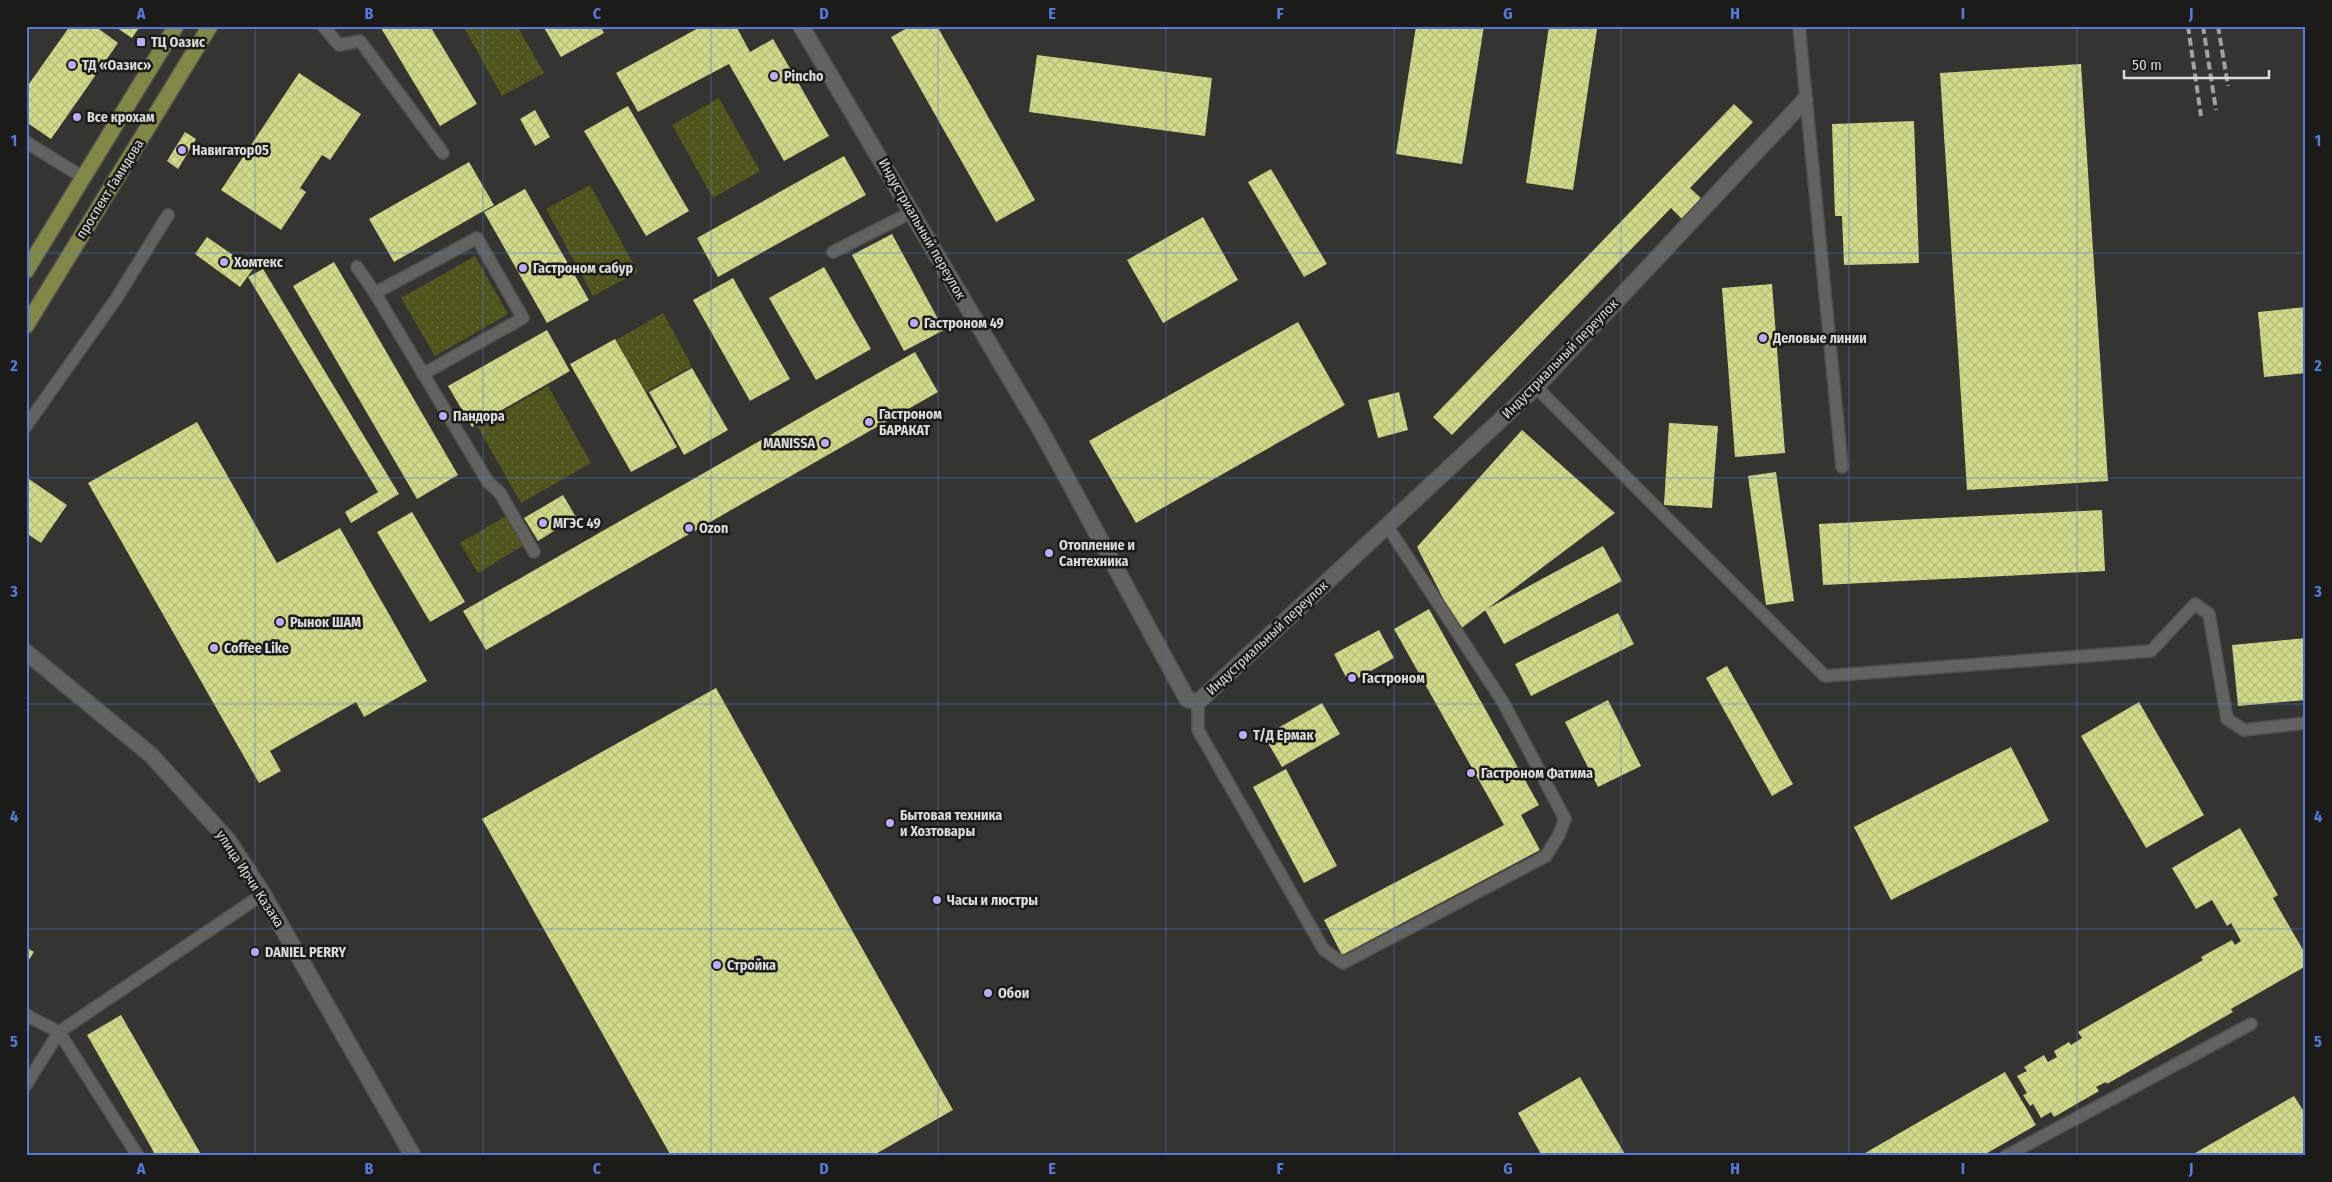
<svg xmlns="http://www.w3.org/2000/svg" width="2332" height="1182" font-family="'Fira Sans Condensed',sans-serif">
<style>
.grass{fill:url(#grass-dots)}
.building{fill:url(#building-cross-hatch)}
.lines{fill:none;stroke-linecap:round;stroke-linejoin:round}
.lane-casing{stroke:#51514e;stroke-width:14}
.street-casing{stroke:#51514e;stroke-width:18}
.secondary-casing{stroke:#51514e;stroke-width:18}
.primary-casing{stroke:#51514e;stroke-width:18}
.lane{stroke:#62635e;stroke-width:11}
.street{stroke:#62635e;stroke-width:15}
.secondary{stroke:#62635e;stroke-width:15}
.primary{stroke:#818847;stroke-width:15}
.rail{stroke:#a1a19e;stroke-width:4;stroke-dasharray:8 4;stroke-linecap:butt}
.grid{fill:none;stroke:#5678d8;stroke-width:1;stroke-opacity:0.55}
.poi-dot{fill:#bbaaf6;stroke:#1b1c1a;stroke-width:2}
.labels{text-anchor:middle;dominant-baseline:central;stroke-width:5;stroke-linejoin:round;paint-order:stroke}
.poi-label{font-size:14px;font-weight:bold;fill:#dbdbd9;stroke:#1b1c1a;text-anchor:start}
.street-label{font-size:14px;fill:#dbdbd9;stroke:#1b1c1a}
.neatline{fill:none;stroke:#5678d8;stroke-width:2}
.grid-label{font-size:16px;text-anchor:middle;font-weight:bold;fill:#5678d8}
</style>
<defs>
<pattern id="grass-dots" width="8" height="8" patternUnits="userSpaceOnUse" patternTransform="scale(1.25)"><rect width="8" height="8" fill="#4e541b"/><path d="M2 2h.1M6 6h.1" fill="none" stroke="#676c3c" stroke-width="1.8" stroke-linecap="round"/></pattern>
<pattern id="building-cross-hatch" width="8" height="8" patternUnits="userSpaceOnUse" patternTransform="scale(1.25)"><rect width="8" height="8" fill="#d0da89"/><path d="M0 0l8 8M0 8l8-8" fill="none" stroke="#b4bc7b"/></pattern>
</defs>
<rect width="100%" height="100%" fill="#343430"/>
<g class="grass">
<path d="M463,26H517L544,73L502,96Z"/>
<path d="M719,98L760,171L713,198L672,125Z"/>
<path d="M590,185L638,272L593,296L546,209Z"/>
<path d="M475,256L508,314L435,356L401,298Z"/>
<path d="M663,313L692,366L646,392L616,340Z"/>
<path d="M548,386L591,463L521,503L477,426Z"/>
<path d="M506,516L524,545L478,573L460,543Z"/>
</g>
<g class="building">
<path d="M70,26H95L118,43L51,139L26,122V88Z"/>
<path d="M114,26H140L132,38Z"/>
<path d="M384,26H430L477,104L440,126L381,28Z"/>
<path d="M543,26H600L604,33L561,57Z"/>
<path d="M702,26H736L750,52L773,39L829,136L784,161L729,64L638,112L616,73Z"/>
<path d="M911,26H937L1035,200L996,222L891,37Z"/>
<path d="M1416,26H1484L1462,164L1396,154Z"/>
<path d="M1549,26H1578L1597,29L1573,190L1526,183Z"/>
<path d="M1037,55L1212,78L1205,136L1029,112Z"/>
<path d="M2081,64L2108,481L1967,490L1940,73Z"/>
<path d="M299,73L361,114L330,160L322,155L300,188L306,192L281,230L221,190Z"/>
<path d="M1734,104L1753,122L1690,188L1705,202L1685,222L1671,208L1452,435L1433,417Z"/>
<path d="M628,106L689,211L646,236L584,131Z"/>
<path d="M535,110L550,137L535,146L520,119Z"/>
<path d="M1914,121L1919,263L1844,265L1842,216H1835L1832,124Z"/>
<path d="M185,132L196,139L178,169L167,161Z"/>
<path d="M844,156L866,195L718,277L697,238Z"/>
<path d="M469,162L494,205L394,262L369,219Z"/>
<path d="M1271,169L1327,264L1304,277L1248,182Z"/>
<path d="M525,189L589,300L547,323L484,212Z"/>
<path d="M1203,217L1238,280L1163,323L1127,260Z"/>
<path d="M892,234L944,330L904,351L852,255Z"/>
<path d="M207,237L253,269L240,287L195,254Z"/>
<path d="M334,262L458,475L417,499L293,286Z"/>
<path d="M824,267L871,349L816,380L769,298Z"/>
<path d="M263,269L399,494L351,523L345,512L378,492L248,277Z"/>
<path d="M733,278L790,379L750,401L693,300Z"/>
<path d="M1772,284L1785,453L1735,457L1722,288Z"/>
<path d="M2306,307V373L2264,377L2258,312Z"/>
<path d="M1298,322L1345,405L1136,523L1089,441Z"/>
<path d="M547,330L570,371L472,427L448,386Z"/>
<path d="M615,339L677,447L631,472L570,364Z"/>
<path d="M915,352L938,392L486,650L463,611Z"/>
<path d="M692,368L728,430L684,455L649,392Z"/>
<path d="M1399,392L1408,430L1378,438L1368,400Z"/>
<path d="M197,422L277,563L340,528L427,681L364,717L356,702L270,751L281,771L259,783L88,483Z"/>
<path d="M1669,423L1718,426L1712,508L1664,505Z"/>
<path d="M1522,430L1615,513L1459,630L1417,547Z"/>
<path d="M1776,472L1794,601L1766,605L1748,476Z"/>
<path d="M26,477L67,505L41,543L26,533Z"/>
<path d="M563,495L576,517L538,541L524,518Z"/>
<path d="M2102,510L2105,571L1823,585L1819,524Z"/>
<path d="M412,512L465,602L430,622L377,532Z"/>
<path d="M1603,546L1622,581L1504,644L1485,610Z"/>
<path d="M1429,609L1539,805L1521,815L1540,850L1342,955L1324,920L1504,825L1394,629Z"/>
<path d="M1618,613L1634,644L1531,696L1515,664Z"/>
<path d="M1379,630L1394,658L1349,683L1334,654Z"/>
<path d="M2306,638V700L2238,706L2232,645Z"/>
<path d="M1727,666L1793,784L1772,796L1706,678Z"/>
<path d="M716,688L953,1110L872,1156H671L482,819Z"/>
<path d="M1608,700L1641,766L1598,787L1565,722Z"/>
<path d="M2139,702L2204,815L2146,848L2081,736Z"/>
<path d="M1322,703L1340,734L1282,767L1264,736Z"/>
<path d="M2011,747L2049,821L1891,900L1854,827Z"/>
<path d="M1286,769L1337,866L1304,883L1253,787Z"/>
<path d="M2240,828L2278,895L2273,898L2306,955V966L2231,1009L2233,1012L2107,1084L2106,1082L2096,1087L2099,1091L2054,1117L2051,1112L2041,1118L2033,1104L2030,1106L2023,1095L2027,1093L2017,1076L2027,1071L2024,1067L2044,1055L2048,1062L2057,1057L2054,1051L2069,1042L2071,1045L2082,1038L2078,1032L2203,960L2201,957L2232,940L2235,945L2241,941L2231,923L2227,926L2212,900L2196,909L2172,868Z"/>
<path d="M26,947L34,952L26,964Z"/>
<path d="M121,1015L202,1156H156L87,1035Z"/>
<path d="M2005,1072L2036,1125L1982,1156H1860Z"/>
<path d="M1580,1077L1626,1156H1542L1518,1113Z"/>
<path d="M2294,1096L2306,1115V1156H2190Z"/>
</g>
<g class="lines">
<defs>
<g id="lane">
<path d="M323,26L339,45L360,41L443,153"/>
<path d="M1799,26L1842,467"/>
<path d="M26,142L84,178"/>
<path d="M833,252L912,212"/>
<path d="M357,267L375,293L488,482L500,493L534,552"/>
<path d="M375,293L477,238L523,318L423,374"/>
<path d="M1536,387L1825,676L2151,651L2195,604L2209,614L2227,719L2244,730L2306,723"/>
<path d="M26,426L116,299L168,215"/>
<path d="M1198,702V730L1324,950L1343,963L1546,856L1559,835L1565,819L1503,702L1387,526"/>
<path d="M26,1015L59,1032L138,1156"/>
<path d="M26,1085L59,1032L263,894"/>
<path d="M2006,1156L2251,1024"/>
</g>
<path id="street" d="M801,26L1044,436L1187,699L1198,702L1536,387L1805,100"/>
<path id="secondary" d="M26,652L151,755L228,840L263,894L413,1156"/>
<g id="primary">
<path d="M26,271L176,26"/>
<path d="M26,326L210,26"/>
</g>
</defs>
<use href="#lane" class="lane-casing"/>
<use href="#street" class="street-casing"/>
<use href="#secondary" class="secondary-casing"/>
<use href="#primary" class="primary-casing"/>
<use href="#lane" class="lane"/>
<use href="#street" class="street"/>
<use href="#secondary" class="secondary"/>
<use href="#primary" class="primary"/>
<g class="rail">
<path d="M2188,26L2201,116"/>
<path d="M2203,26L2216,110"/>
<path d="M2218,26L2228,86"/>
</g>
</g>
<path class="grid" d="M255,26V1156M483,26V1156M711,26V1156M938,26V1156M1166,26V1156M1394,26V1156M1621,26V1156M1849,26V1156M2077,26V1156M26,253H2306M26,478H2306M26,704H2306M26,929H2306"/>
<g class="poi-dot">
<rect x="136" y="37" width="10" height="10" rx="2.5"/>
<circle cx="72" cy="65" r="5"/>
<circle cx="774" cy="76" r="5"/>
<circle cx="77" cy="117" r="5"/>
<circle cx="182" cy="150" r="5"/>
<circle cx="224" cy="262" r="5"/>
<circle cx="523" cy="268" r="5"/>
<circle cx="914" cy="323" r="5"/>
<circle cx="1763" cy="338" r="5"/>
<circle cx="443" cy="416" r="5"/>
<circle cx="869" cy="422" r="5"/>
<circle cx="825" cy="443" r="5"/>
<circle cx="543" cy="523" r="5"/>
<circle cx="689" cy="528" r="5"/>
<circle cx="1049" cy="553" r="5"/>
<circle cx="280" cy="622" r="5"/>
<circle cx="214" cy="648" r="5"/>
<circle cx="1352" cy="678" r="5"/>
<circle cx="1243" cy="735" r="5"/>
<circle cx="1471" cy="773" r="5"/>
<circle cx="890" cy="823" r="5"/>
<circle cx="937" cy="900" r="5"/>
<circle cx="255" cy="952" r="5"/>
<circle cx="717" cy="965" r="5"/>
<circle cx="988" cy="993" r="5"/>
</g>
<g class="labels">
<g class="poi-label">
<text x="151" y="42">ТЦ Оазис</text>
<text x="82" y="65">ТД «Оазис»</text>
<text x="784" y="76">Pincho</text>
<text x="87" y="117">Все крохам</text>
<text x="192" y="150">Навигатор05</text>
<text x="234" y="262">Хомтекс</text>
<text x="533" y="268">Гастроном сабур</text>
<text x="924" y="323">Гастроном 49</text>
<text x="1773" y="338">Деловые линии</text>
<text x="879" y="414">Гастроном<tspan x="879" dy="16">БАРАКАТ</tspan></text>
<text x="453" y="416">Пандора</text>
<text x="815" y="443" text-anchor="end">MANISSA</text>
<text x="553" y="523">МГЭС 49</text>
<text x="699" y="528">Ozon</text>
<text x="1059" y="545">Отопление и<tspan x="1059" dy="16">Сантехника</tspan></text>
<text x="290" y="622">Рынок ШАМ</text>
<text x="224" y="648">Coffee Like</text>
<text x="1362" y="678">Гастроном</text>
<text x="1253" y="735">Т/Д Ермак</text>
<text x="1481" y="773">Гастроном Фатима</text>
<text x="900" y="815">Бытовая техника<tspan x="900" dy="16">и Хозтовары</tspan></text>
<text x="947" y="900">Часы и люстры</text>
<text x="265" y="952">DANIEL PERRY</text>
<text x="727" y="965">Стройка</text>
<text x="998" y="993">Обои</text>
</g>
<g class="street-label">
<text transform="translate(110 189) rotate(-58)">проспект Гамидова</text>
<text transform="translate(922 229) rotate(60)">Индустриальный переулок</text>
<text transform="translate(1560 359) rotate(-46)">Индустриальный переулок</text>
<text transform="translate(1267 638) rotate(-43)">Индустриальный переулок</text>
<text transform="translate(250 879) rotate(57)">улица Ирчи Казака</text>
</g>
</g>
<rect width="2332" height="1182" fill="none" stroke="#1b1c1a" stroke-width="55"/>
<path d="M2124 70v8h145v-8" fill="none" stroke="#dbdbd9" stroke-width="2.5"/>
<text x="2132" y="70" font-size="15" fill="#dbdbd9" stroke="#1b1c1a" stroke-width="4" paint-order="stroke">50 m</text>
<rect x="28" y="28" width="2276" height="1126" class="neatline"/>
<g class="grid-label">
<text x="141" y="19">A</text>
<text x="369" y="19">B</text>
<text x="597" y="19">C</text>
<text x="824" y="19">D</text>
<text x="1052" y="19">E</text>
<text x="1280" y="19">F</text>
<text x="1508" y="19">G</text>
<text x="1735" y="19">H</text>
<text x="1963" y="19">I</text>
<text x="2191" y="19">J</text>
<text x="14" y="146">1</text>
<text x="2318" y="146">1</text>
<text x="14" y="371">2</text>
<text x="2318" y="371">2</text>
<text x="14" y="597">3</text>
<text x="2318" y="597">3</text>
<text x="14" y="822">4</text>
<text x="2318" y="822">4</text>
<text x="14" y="1047">5</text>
<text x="2318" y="1047">5</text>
<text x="141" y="1174">A</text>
<text x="369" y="1174">B</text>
<text x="597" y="1174">C</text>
<text x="824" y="1174">D</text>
<text x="1052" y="1174">E</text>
<text x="1280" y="1174">F</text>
<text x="1508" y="1174">G</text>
<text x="1735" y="1174">H</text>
<text x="1963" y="1174">I</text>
<text x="2191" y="1174">J</text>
</g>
</svg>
